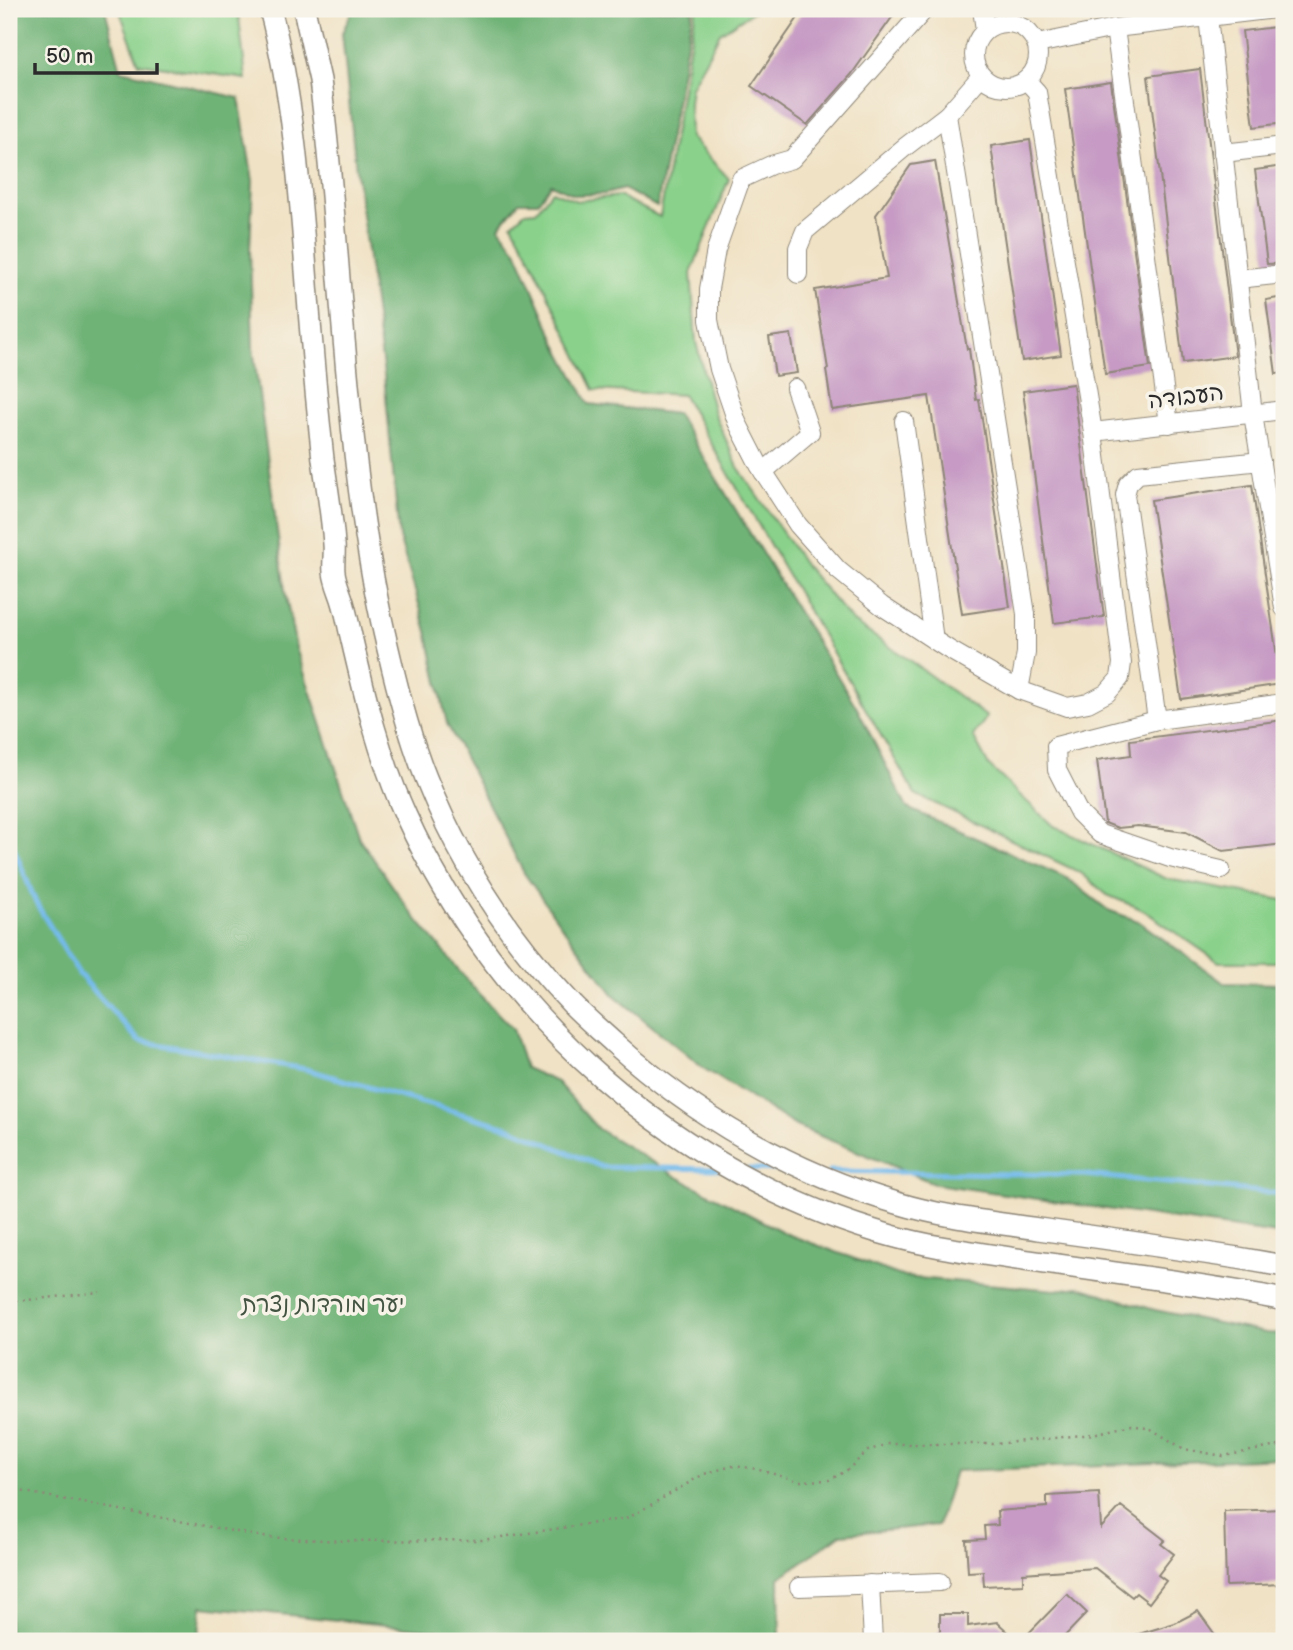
<svg xmlns="http://www.w3.org/2000/svg" width="1293" height="1650" font-family="'Balsamiq Sans','Playpen Sans Hebrew',sans-serif">
<style>
.green{fill:#8ad18b;stroke:#5a7e5b;stroke-width:2}
.forest{fill:#6fb377;stroke:#4d6f51;stroke-width:2}
.lines{fill:none;stroke-linecap:round;stroke-linejoin:round}
.stream{stroke:#74bbec;stroke-width:5}
.building{fill:#c69ac4}
.minor-casing{stroke:#8e8678;stroke-width:20}
.major-casing{stroke:#8e8678;stroke-width:24}
.path{stroke:#8e8678;stroke-width:2.5;stroke-dasharray:2 5;stroke-linecap:butt}
.minor{stroke:#fff;stroke-width:18}
.major{stroke:#fff;stroke-width:21}
.labels{text-anchor:middle;dominant-baseline:central;stroke-width:7;stroke-linejoin:round;paint-order:stroke}
.street-label{font-size:23px;fill:#2b2b2b;stroke:#f7f3e8}
.park-label{font-size:23px;fill:#435443;stroke:#f7f3e8}
</style>
<rect width="100%" height="100%" fill="#f7f3e8"/>
<filter id="ink" filterUnits="userSpaceOnUse"><feTurbulence type="fractalNoise" baseFrequency=".0143" numOctaves="2"/><feDisplacementMap in="SourceGraphic" scale="14" xChannelSelector="R" yChannelSelector="G"/><feConvolveMatrix kernelMatrix="1 2 1 2 8 2 1 2 1" color-interpolation-filters="sRGB"/></filter>
<filter id="wash" filterUnits="userSpaceOnUse"><feTurbulence type="fractalNoise" baseFrequency=".00686" numOctaves="4" result="noise"/><feDisplacementMap in="SourceGraphic" scale="28" xChannelSelector="R" yChannelSelector="G"/><feGaussianBlur stdDeviation="1.57" result="paint"/><feColorMatrix in="noise" values="0 0 0 0 0 0 0 0 0 0 0 0 0 0 0 0 0 1.4 0 .05"/><feComposite in="paint" operator="in"/></filter>
<g filter="url(#wash)">
<rect width="100%" height="100%" fill="#f0e2c5"/>
<g class="green">
<path d="M119,9H238L246,79L139,63Z"/>
<path d="M696,9H757L720,33L691,87L689,103L690,137L729,179L691,273L696,342L714,413L738,467L804,564L852,621L909,660L987,717L973,736L989,766L1053,826L1167,879L1284,900V962H1219L1143,910L1107,895L1081,873L915,794L683,395L594,390L526,249L512,224L525,212L536,211L552,191L577,201L619,196L660,217Z"/>
</g>
<g class="forest">
<path d="M9,9H105L121,70L239,98L253,181L250,250L253,348L285,591L296,648L359,838L410,911L477,992L513,1029L525,1068L557,1082L598,1129L679,1178L787,1234L904,1277L1056,1290L1079,1287L1155,1310L1266,1333L1284,1334V1458L955,1471L938,1525L841,1534L779,1578L780,1641H466L444,1631L202,1606L198,1641H9Z"/>
<path d="M353,9H693L657,207L624,189L605,194L575,195L551,184L538,202H519L499,227L516,250L556,343L589,404L677,414L857,708L907,808L1067,878L1108,910L1138,921L1224,983L1284,984V1235L936,1184L796,1126L703,1068L614,995L563,928L524,873L447,724L427,631L399,537L384,375L356,170L342,33Z"/>
</g>
<g class="lines">
<g class="stream">
<path d="M9,836L36,903L79,974L139,1041L305,1069L511,1128L602,1167L719,1169"/>
<path d="M749,1169L789,1170"/>
<path d="M830,1171L1085,1175L1284,1194"/>
</g>
</g>
<g id="blocks">
<g class="building">
<path d="M804,9H898L851,75L807,125L751,86Z"/>
<path d="M1284,26V123L1254,127L1242,31Z"/>
<path d="M1200,69L1235,356L1183,363L1148,76Z"/>
<path d="M1111,82L1150,367L1105,374L1065,89Z"/>
<path d="M1030,140L1061,355L1022,361L991,146Z"/>
<path d="M935,161L967,349H969L976,400L979,399L1010,607L962,614L929,396L832,410L826,370L828,369L815,290L887,278L876,215L911,165Z"/>
<path d="M1284,166V263L1267,264L1255,170Z"/>
<path d="M1284,297V373L1276,374L1266,300Z"/>
<path d="M791,334L797,373L775,376L769,337Z"/>
<path d="M1073,384L1104,617L1054,623L1023,391Z"/>
<path d="M1252,485L1281,684L1181,699L1151,500Z"/>
<path d="M1284,720V844L1223,851L1186,832L1138,826L1118,828L1105,823L1097,760L1131,755L1130,740Z"/>
<path d="M1099,1493L1101,1528L1121,1506L1165,1540L1161,1544L1174,1554L1158,1575L1166,1581L1149,1603L1136,1593L1132,1597L1095,1568L1023,1573V1584L984,1586L983,1571L968,1572L966,1540L985,1539L984,1526L998,1525L997,1511L1047,1507V1496Z"/>
<path d="M1284,1509V1584L1226,1586L1224,1511Z"/>
<path d="M1067,1594L1087,1613L1060,1641H1021Z"/>
<path d="M1198,1611L1216,1636L1207,1641H1127L1126,1638L1175,1623Z"/>
<path d="M940,1614H968V1626L997,1622L1018,1641H927L940,1631Z"/>
</g>
</g>
</g>
<g filter="url(#ink)">
<use href="#blocks" fill-opacity="0" stroke="#8e8678" stroke-width="2"/>
<g class="lines">
<defs>
<g id="minor">
<path d="M925,9L792,159L771,165L741,179L716,250L709,289V320L719,369L737,422L759,465L798,525L838,570L882,606L948,649L1019,690L1067,707L1088,703L1107,693L1120,678L1122,663L1093,432L1037,92L1026,80"/>
<path d="M982,9L985,30"/>
<path d="M1208,17L1253,414L1284,608"/>
<circle cx="1006" cy="55" r="32"/>
<path d="M1115,28L1169,424"/>
<path d="M1037,44L1115,28L1275,9"/>
<path d="M981,76L947,115L1026,614V653L1019,690"/>
<path d="M1223,153L1284,146"/>
<path d="M798,274V248L805,231L905,147L947,115"/>
<path d="M1238,279L1284,274"/>
<path d="M904,421L934,640"/>
<path d="M1093,432L1284,410"/>
<path d="M1261,461L1138,474L1128,484L1125,495L1157,720L1284,703"/>
<path d="M763,472L810,432L795,388"/>
<path d="M1157,720L1056,746L1057,770L1079,813L1100,834L1170,858L1221,870"/>
<path d="M870,1584L873,1641"/>
<path d="M799,1587L940,1582"/>
</g>
<g id="major">
<path d="M270,9C299,119 302,233 312,346C315,384 319,422 323,459C327,487 332,515 334,544C335,553 333,563 334,572C335,581 339,590 342,599C346,611 348,623 351,636C365,697 380,759 406,816C497,1016 680,1177 892,1236C935,1248 979,1253 1023,1260C1072,1267 1122,1274 1172,1281C1210,1287 1247,1292 1284,1300"/>
<path d="M304,9L320,80L324,114C344,292 346,474 388,649C398,692 409,736 426,778C459,861 509,938 571,1003C584,1017 600,1030 614,1043C695,1116 792,1173 897,1203C943,1217 991,1222 1038,1229C1105,1238 1172,1248 1238,1258L1284,1266"/>
</g>
</defs>
<use href="#minor" class="minor-casing"/>
<use href="#major" class="major-casing"/>
<g class="path">
<path d="M9,1302L100,1292"/>
<path d="M9,1489L264,1537L343,1541L482,1540L628,1518L704,1474L732,1466L752,1468L799,1481L829,1480L846,1471L868,1451L886,1444H995L1093,1434L1132,1425L1151,1429L1184,1449L1223,1456L1284,1445"/>
</g>
<use href="#minor" class="minor"/>
<use href="#major" class="major"/>
</g>
</g>
<g class="labels">
<g class="street-label">
<text transform="translate(1186 397) rotate(-7)">העבודה</text>
</g>
<g class="park-label">
<text x="323" y="1305">יער מורדות נצרת</text>
</g>
</g>
<rect width="1293" height="1650" fill="none" stroke="#f7f3e8" stroke-width="35"/>
<path d="M35 63v10h122v-10" fill="none" stroke="#2b2b2b" stroke-width="3.5"/>
<text x="46" y="63" font-size="21" fill="#2b2b2b" stroke="#f7f3e8" stroke-width="5" paint-order="stroke">50 m</text>
</svg>
